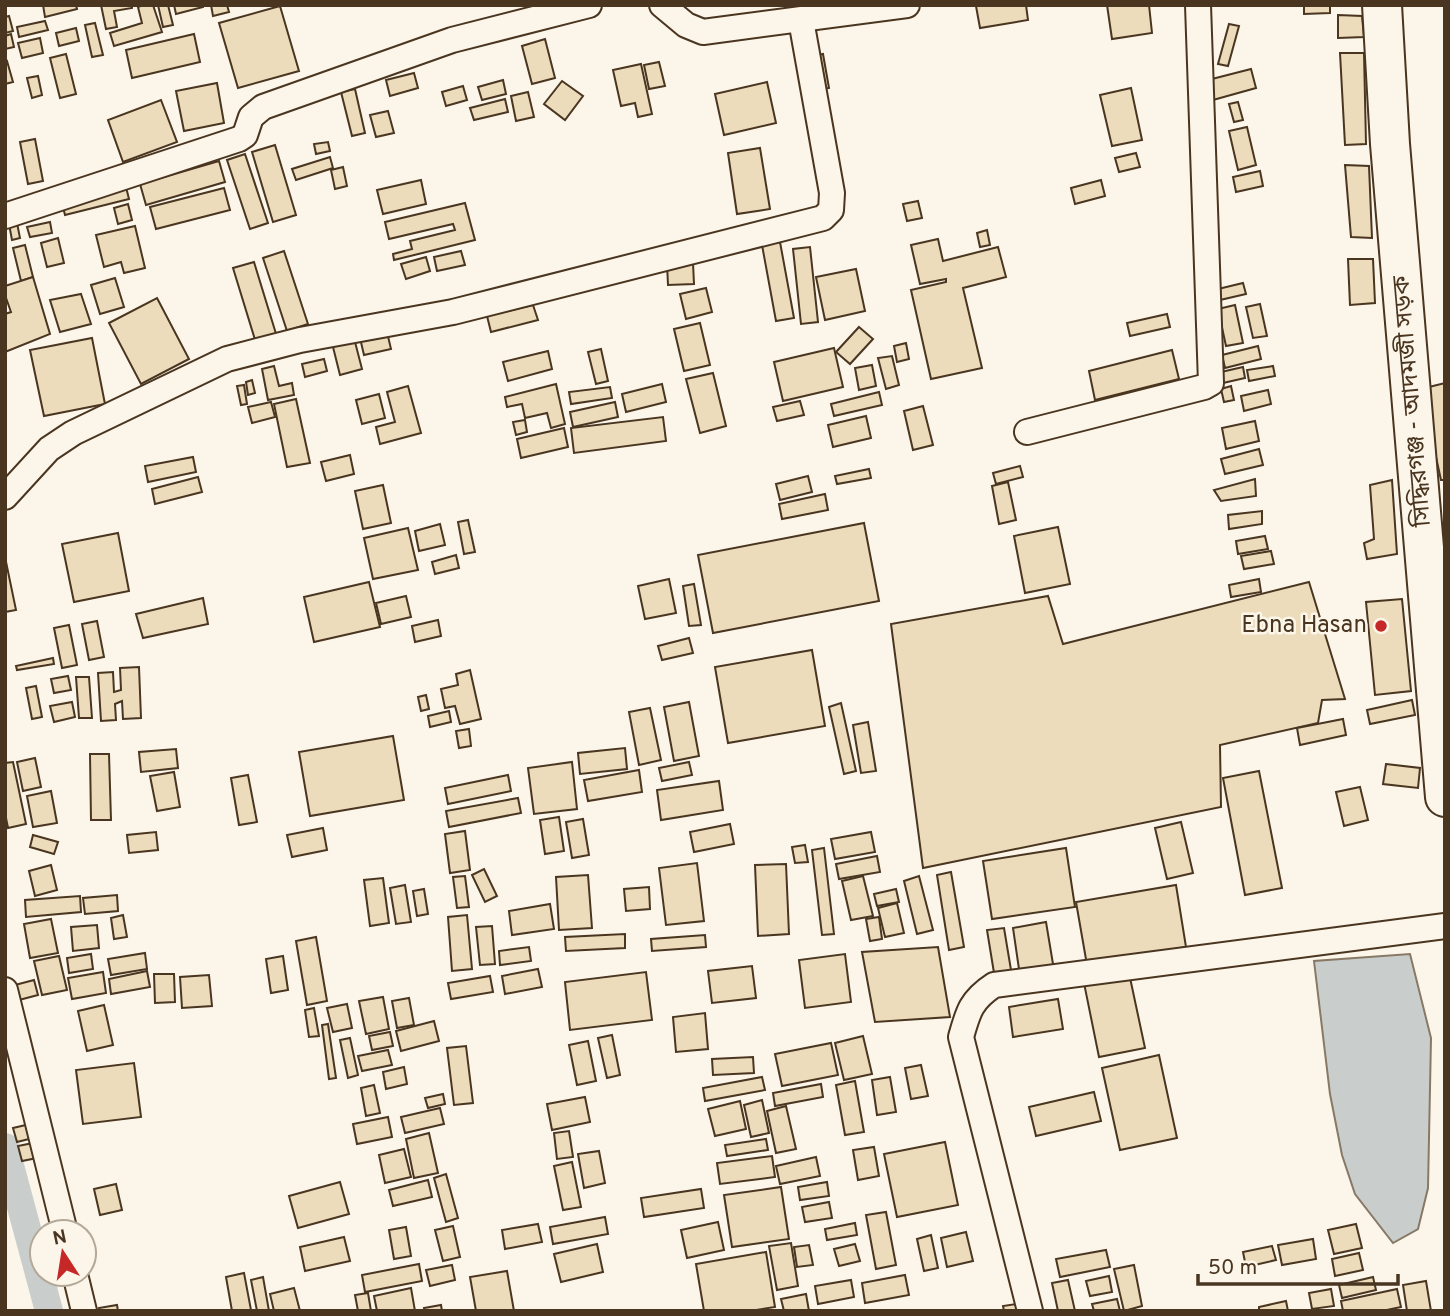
<svg xmlns="http://www.w3.org/2000/svg" width="1450" height="1316" font-family="Overpass,'Noto Sans Bengali',sans-serif">
<style>
.water{fill:#c9cecd;stroke:#887966;stroke-width:2}
.lines{fill:none;stroke-linecap:round;stroke-linejoin:round}
.canal{stroke:#c9cecd;stroke-width:28}
.building{fill:#ecdcbc;stroke:#4a3520;stroke-width:2}
.minor-casing{stroke:#4a3520;stroke-width:28}
.primary-casing{stroke:#4a3520;stroke-width:42}
.minor{stroke:#fbf6e9;stroke-width:24}
.primary{stroke:#fbf6e9;stroke-width:38}
.poi-dot{fill:#c62828;stroke:#fbf6e9;stroke-width:2.5}
.labels{text-anchor:middle;dominant-baseline:central;stroke-width:5;stroke-linejoin:round;paint-order:stroke}
.street-label{font-size:24px;fill:#4a3520;stroke:#fbf6e9}
.poi-label{font-size:24px;fill:#4a3520;stroke:#fbf6e9;text-anchor:end}
</style>
<rect width="100%" height="100%" fill="#fbf6e9"/>
<path class="water" d="M1410,954L1431,1038L1428,1188L1418,1229L1393,1243L1355,1194L1342,1155L1330,1094L1314,961Z"/>
<g class="lines">
<path class="canal" d="M5,1147L49,1311"/>
</g>
<g class="building">
<path d="M43,5H76L77,9L45,17Z"/>
<path d="M101,5H132V8L114,11L117,27L106,29Z"/>
<path d="M143,5H153L162,32L114,46L110,33L142,23L138,7Z"/>
<path d="M158,5H168L173,25L163,27Z"/>
<path d="M174,5H203V7L176,14Z"/>
<path d="M211,5H227L229,12L213,16Z"/>
<path d="M983,5H1026L1028,20L980,28L976,6Z"/>
<path d="M1107,5H1149L1152,33L1112,39Z"/>
<path d="M1304,5H1330V13L1304,14Z"/>
<path d="M280,6L299,71L238,88L219,23Z"/>
<path d="M1338,15L1362,16L1364,37L1338,38Z"/>
<path d="M9,16L13,31L5,33V17Z"/>
<path d="M45,21L48,30L19,37L17,27Z"/>
<path d="M95,23L103,55L92,57L85,25Z"/>
<path d="M1229,24L1239,26L1228,66L1218,64Z"/>
<path d="M76,28L79,41L59,46L56,33Z"/>
<path d="M11,34L14,47L5,49V36Z"/>
<path d="M194,34L200,62L132,78L126,50Z"/>
<path d="M40,38L43,53L22,58L18,43Z"/>
<path d="M545,39L555,78L532,84L522,46Z"/>
<path d="M1340,53H1364L1366,144L1345,145Z"/>
<path d="M66,54L76,94L60,98L50,58Z"/>
<path d="M823,54L829,88L818,90L812,56Z"/>
<path d="M7,61L13,82L5,84V62Z"/>
<path d="M659,62L665,86L649,89L644,65Z"/>
<path d="M641,64L652,114L638,117L635,103L621,106L613,70Z"/>
<path d="M1251,69L1256,88L1213,100L1208,80Z"/>
<path d="M414,73L418,88L390,96L386,80Z"/>
<path d="M38,76L42,95L32,98L27,78Z"/>
<path d="M503,80L506,94L482,100L478,87Z"/>
<path d="M562,81L583,96L565,120L544,104Z"/>
<path d="M767,82L776,123L724,135L715,94Z"/>
<path d="M217,83L224,123L184,131L176,91Z"/>
<path d="M463,86L467,100L446,106L442,92Z"/>
<path d="M1131,88L1142,140L1112,146L1100,95Z"/>
<path d="M355,89L365,133L352,136L341,92Z"/>
<path d="M528,92L534,117L516,121L511,96Z"/>
<path d="M505,99L508,112L474,120L470,108Z"/>
<path d="M161,100L177,142L123,162L108,120Z"/>
<path d="M1238,102L1243,120L1234,122L1229,104Z"/>
<path d="M388,111L394,133L376,137L370,115Z"/>
<path d="M1247,127L1256,165L1238,170L1229,131Z"/>
<path d="M35,139L43,181L28,184L20,142Z"/>
<path d="M328,142L330,151L316,154L314,144Z"/>
<path d="M275,145L296,215L273,222L252,152Z"/>
<path d="M760,148L770,209L737,214L728,153Z"/>
<path d="M1136,153L1140,167L1119,172L1115,158Z"/>
<path d="M245,154L268,223L250,229L227,160Z"/>
<path d="M330,157L333,168L296,180L292,169Z"/>
<path d="M219,161L225,182L146,205L140,184Z"/>
<path d="M1345,165L1369,166L1372,238L1351,237Z"/>
<path d="M343,167L347,186L335,189L331,170Z"/>
<path d="M1260,171L1263,186L1236,192L1233,177Z"/>
<path d="M421,180L426,204L383,214L377,190Z"/>
<path d="M1101,180L1105,196L1075,204L1071,188Z"/>
<path d="M126,187L129,199L65,215L62,203Z"/>
<path d="M224,188L230,210L156,229L150,207Z"/>
<path d="M918,201L922,218L907,221L903,204Z"/>
<path d="M465,203L475,240L394,260L393,254L412,249L410,241L455,230L453,224L389,239L385,222Z"/>
<path d="M128,204L132,220L118,224L114,208Z"/>
<path d="M50,222L52,233L30,237L27,227Z"/>
<path d="M17,223L20,238L12,240L9,224Z"/>
<path d="M135,226L145,268L124,273L121,262L104,267L96,235Z"/>
<path d="M987,230L990,245L980,247L977,233Z"/>
<path d="M58,238L64,263L47,267L41,243Z"/>
<path d="M938,239L943,261L998,247L1006,277L963,288L982,368L931,379L911,290L946,282V279L920,284L911,245Z"/>
<path d="M780,242L794,318L776,321L762,245Z"/>
<path d="M25,245L33,277L21,281L13,248Z"/>
<path d="M810,247L818,322L801,324L793,249Z"/>
<path d="M284,251L308,324L287,331L263,258Z"/>
<path d="M461,251L465,265L437,271L434,257Z"/>
<path d="M426,257L430,271L406,279L401,264Z"/>
<path d="M1348,259H1373L1375,303L1350,305Z"/>
<path d="M254,262L277,337L256,343L233,268Z"/>
<path d="M693,263L694,284L668,285L667,264Z"/>
<path d="M856,269L865,311L825,320L816,277Z"/>
<path d="M33,277L50,334L5,352V314L11,312L5,295V286Z"/>
<path d="M115,278L124,307L100,314L91,285Z"/>
<path d="M1243,283L1246,294L1220,300L1218,289Z"/>
<path d="M706,288L712,312L686,319L680,294Z"/>
<path d="M81,294L91,324L60,332L50,300Z"/>
<path d="M157,298L189,359L141,384L109,323Z"/>
<path d="M1260,304L1267,336L1253,338L1246,307Z"/>
<path d="M533,305L538,320L491,332L487,316Z"/>
<path d="M1235,305L1243,343L1226,346L1218,309Z"/>
<path d="M1167,314L1170,327L1130,336L1127,323Z"/>
<path d="M700,323L710,365L684,371L674,329Z"/>
<path d="M859,327L873,339L850,364L836,352Z"/>
<path d="M387,332L391,349L364,355L360,338Z"/>
<path d="M92,338L105,404L44,416L30,350Z"/>
<path d="M354,338L362,369L340,375L332,343Z"/>
<path d="M906,343L909,359L897,362L894,346Z"/>
<path d="M1258,346L1261,359L1225,368L1222,355Z"/>
<path d="M834,348L843,387L783,401L774,362Z"/>
<path d="M601,349L608,381L596,384L588,352Z"/>
<path d="M1172,350L1179,379L1095,400L1089,371Z"/>
<path d="M548,351L552,369L508,381L503,362Z"/>
<path d="M892,356L899,385L886,389L878,358Z"/>
<path d="M324,359L327,371L305,377L302,364Z"/>
<path d="M872,365L876,386L859,390L855,368Z"/>
<path d="M274,366L279,386L292,383L294,395L268,400L262,369Z"/>
<path d="M1273,366L1275,376L1249,381L1247,370Z"/>
<path d="M1243,367L1245,378L1223,383L1221,372Z"/>
<path d="M713,373L726,426L700,433L686,379Z"/>
<path d="M252,380L255,393L248,395L246,382Z"/>
<path d="M1445,383V480H1441L1421,389Z"/>
<path d="M556,384L565,424L551,428L547,413L525,418L522,404L507,407L505,397Z"/>
<path d="M662,384L666,402L626,412L622,394Z"/>
<path d="M244,385L247,404L241,405L237,386Z"/>
<path d="M408,386L421,433L380,444L376,427L395,422L387,392Z"/>
<path d="M1231,386L1234,400L1224,402L1221,389Z"/>
<path d="M610,387L612,398L571,404L569,392Z"/>
<path d="M1268,390L1271,404L1244,411L1241,396Z"/>
<path d="M879,392L882,405L834,416L831,404Z"/>
<path d="M379,394L385,418L362,424L356,400Z"/>
<path d="M296,399L310,463L287,467L274,404Z"/>
<path d="M800,401L804,415L777,421L773,407Z"/>
<path d="M271,402L275,417L252,423L248,407Z"/>
<path d="M615,402L618,417L573,427L570,412Z"/>
<path d="M923,406L933,445L913,450L904,411Z"/>
<path d="M866,416L871,438L833,447L828,425Z"/>
<path d="M663,417L666,441L574,453L571,428Z"/>
<path d="M525,420L527,432L516,435L513,422Z"/>
<path d="M1255,421L1259,441L1226,449L1222,428Z"/>
<path d="M564,428L568,447L521,458L517,439Z"/>
<path d="M1259,449L1263,465L1225,474L1221,459Z"/>
<path d="M350,455L354,474L326,481L321,462Z"/>
<path d="M193,457L196,472L148,482L145,466Z"/>
<path d="M1020,466L1023,477L996,484L993,473Z"/>
<path d="M869,469L871,478L837,484L835,476Z"/>
<path d="M808,476L812,492L780,500L776,484Z"/>
<path d="M198,477L202,492L155,504L152,489Z"/>
<path d="M1255,479L1256,496L1221,501L1214,490Z"/>
<path d="M1392,480L1397,554L1367,559L1364,543L1374,539L1370,485Z"/>
<path d="M1008,482L1016,520L999,524L992,486Z"/>
<path d="M383,485L391,523L363,529L355,491Z"/>
<path d="M825,494L828,510L782,519L779,504Z"/>
<path d="M1262,511V524L1229,529L1228,515Z"/>
<path d="M468,520L475,552L464,554L458,522Z"/>
<path d="M864,523L879,601L713,633L698,555Z"/>
<path d="M440,524L445,545L419,551L415,531Z"/>
<path d="M1058,527L1070,584L1025,593L1014,536Z"/>
<path d="M408,528L418,570L373,579L364,538Z"/>
<path d="M118,533L129,591L74,602L62,544Z"/>
<path d="M1265,536L1268,549L1238,554L1236,541Z"/>
<path d="M1271,551L1274,564L1244,569L1241,556Z"/>
<path d="M456,555L459,568L435,574L432,562Z"/>
<path d="M5,557L16,610L5,612Z"/>
<path d="M669,579L676,613L645,619L638,586Z"/>
<path d="M1259,579L1261,592L1231,597L1229,585Z"/>
<path d="M369,582L380,627L314,642L304,597Z"/>
<path d="M1309,582L1345,699L1322,700L1318,723L1220,745L1221,807L923,868L891,624L1048,596L1063,644Z"/>
<path d="M694,584L701,625L689,626L683,586Z"/>
<path d="M406,596L411,617L381,624L376,603Z"/>
<path d="M203,598L208,624L143,638L136,614Z"/>
<path d="M1402,599L1411,691L1375,695L1366,602Z"/>
<path d="M438,620L441,636L415,642L412,626Z"/>
<path d="M97,621L104,657L89,660L82,624Z"/>
<path d="M69,625L77,665L62,668L54,628Z"/>
<path d="M689,638L693,653L662,660L658,646Z"/>
<path d="M812,650L825,726L728,743L715,667Z"/>
<path d="M53,658L54,664L17,670L16,666Z"/>
<path d="M139,667L141,718L123,719L122,701L115,704L116,720L101,721L98,673L113,672L114,692L121,690L120,668Z"/>
<path d="M470,670L481,719L460,724L455,706L445,708L441,689L458,685L456,674Z"/>
<path d="M68,676L71,690L54,693L51,679Z"/>
<path d="M76,677H89L92,718H79Z"/>
<path d="M36,686L42,717L32,719L26,688Z"/>
<path d="M426,695L429,709L421,711L418,697Z"/>
<path d="M1412,700L1415,715L1370,724L1367,710Z"/>
<path d="M72,702L75,717L54,722L50,706Z"/>
<path d="M689,702L699,756L674,761L664,707Z"/>
<path d="M841,703L856,771L844,774L829,707Z"/>
<path d="M650,708L661,760L639,765L629,712Z"/>
<path d="M449,711L451,722L430,727L428,716Z"/>
<path d="M1343,719L1346,735L1300,745L1297,728Z"/>
<path d="M868,722L876,771L861,773L853,725Z"/>
<path d="M469,729L471,746L459,748L456,731Z"/>
<path d="M393,736L404,800L310,816L299,752Z"/>
<path d="M625,748L627,769L580,774L578,753Z"/>
<path d="M176,749L178,768L141,772L139,752Z"/>
<path d="M90,754H109L111,820H91Z"/>
<path d="M35,758L41,787L23,791L17,762Z"/>
<path d="M13,762L26,824L8,828L5,813V763Z"/>
<path d="M572,762L577,809L534,814L528,768Z"/>
<path d="M689,762L692,775L662,781L659,768Z"/>
<path d="M1386,764L1420,768L1418,788L1383,784Z"/>
<path d="M639,770L642,792L588,801L584,780Z"/>
<path d="M1259,771L1282,888L1245,895L1223,778Z"/>
<path d="M174,772L180,807L157,811L150,776Z"/>
<path d="M248,775L257,822L239,825L231,778Z"/>
<path d="M508,775L511,791L448,804L445,788Z"/>
<path d="M719,781L723,810L661,820L657,790Z"/>
<path d="M1360,787L1368,820L1344,826L1336,792Z"/>
<path d="M51,791L57,823L33,827L27,796Z"/>
<path d="M518,798L521,813L449,827L446,811Z"/>
<path d="M559,817L564,851L545,854L540,820Z"/>
<path d="M583,819L589,855L572,858L566,822Z"/>
<path d="M1181,822L1193,873L1167,879L1155,828Z"/>
<path d="M730,824L734,844L694,852L690,832Z"/>
<path d="M323,828L327,850L292,857L287,835Z"/>
<path d="M465,831L470,870L450,873L445,834Z"/>
<path d="M156,832L158,850L129,853L127,835Z"/>
<path d="M871,832L875,852L835,859L831,839Z"/>
<path d="M33,835L58,842L54,854L30,847Z"/>
<path d="M805,845L808,862L795,863L792,847Z"/>
<path d="M824,848L834,934L822,935L812,850Z"/>
<path d="M1066,848L1075,907L992,919L983,861Z"/>
<path d="M877,856L880,872L839,879L836,864Z"/>
<path d="M697,863L704,921L666,925L659,868Z"/>
<path d="M786,864L789,934L758,936L755,865Z"/>
<path d="M51,865L57,890L35,896L29,871Z"/>
<path d="M484,869L497,896L485,902L472,875Z"/>
<path d="M951,872L964,947L949,950L937,875Z"/>
<path d="M588,875L592,928L559,930L556,877Z"/>
<path d="M465,876L469,907L457,908L453,877Z"/>
<path d="M863,876L873,916L851,920L842,881Z"/>
<path d="M919,876L933,930L917,934L904,881Z"/>
<path d="M383,878L389,923L370,926L364,880Z"/>
<path d="M405,885L411,922L396,924L390,888Z"/>
<path d="M1176,885L1186,947L1087,965L1076,902Z"/>
<path d="M649,887L650,909L626,911L624,889Z"/>
<path d="M424,889L428,914L417,916L413,891Z"/>
<path d="M896,889L899,902L877,906L874,894Z"/>
<path d="M117,895L118,911L85,914L83,898Z"/>
<path d="M80,896L81,912L26,917L25,900Z"/>
<path d="M897,903L904,933L885,937L878,908Z"/>
<path d="M550,904L554,929L512,935L509,911Z"/>
<path d="M123,915L127,937L114,939L111,918Z"/>
<path d="M467,915L472,969L452,971L448,917Z"/>
<path d="M879,917L882,939L870,941L866,919Z"/>
<path d="M51,919L58,953L30,958L24,924Z"/>
<path d="M1046,922L1054,970L1020,976L1013,928Z"/>
<path d="M97,925L99,948L73,951L71,927Z"/>
<path d="M492,926L495,964L480,965L476,927Z"/>
<path d="M1004,928L1012,976L995,979L987,930Z"/>
<path d="M625,934V948L566,951L565,937Z"/>
<path d="M705,935L706,947L652,951L651,939Z"/>
<path d="M316,937L327,1001L307,1005L296,941Z"/>
<path d="M529,947L531,961L500,965L499,951Z"/>
<path d="M938,947L950,1017L875,1022L862,952Z"/>
<path d="M145,953L147,969L111,975L108,959Z"/>
<path d="M91,954L93,969L69,973L67,958Z"/>
<path d="M845,954L851,1002L805,1008L799,960Z"/>
<path d="M59,956L67,990L42,995L34,961Z"/>
<path d="M283,956L288,990L271,993L266,959Z"/>
<path d="M752,966L756,998L712,1003L708,971Z"/>
<path d="M538,969L542,987L505,994L502,976Z"/>
<path d="M147,971L150,987L111,994L109,979Z"/>
<path d="M103,972L106,993L72,999L68,978Z"/>
<path d="M646,972L652,1020L570,1030L565,982Z"/>
<path d="M1129,973L1145,1048L1099,1057L1084,983Z"/>
<path d="M154,974H174L175,1002L155,1003Z"/>
<path d="M209,975L212,1006L182,1008L180,977Z"/>
<path d="M490,976L493,992L451,999L448,983Z"/>
<path d="M34,980L38,995L19,1000L15,985Z"/>
<path d="M383,997L389,1029L366,1034L359,1001Z"/>
<path d="M409,998L414,1025L397,1028L392,1001Z"/>
<path d="M1058,999L1063,1029L1013,1037L1009,1007Z"/>
<path d="M347,1004L352,1028L333,1032L327,1008Z"/>
<path d="M104,1005L113,1045L87,1051L78,1011Z"/>
<path d="M314,1008L319,1036L309,1037L305,1010Z"/>
<path d="M705,1013L708,1049L676,1052L673,1017Z"/>
<path d="M434,1021L439,1041L401,1051L396,1031Z"/>
<path d="M328,1024L336,1078L329,1079L322,1025Z"/>
<path d="M390,1032L393,1046L372,1050L369,1036Z"/>
<path d="M612,1035L620,1075L607,1078L598,1038Z"/>
<path d="M863,1036L872,1074L844,1080L835,1043Z"/>
<path d="M350,1038L358,1075L348,1078L340,1040Z"/>
<path d="M588,1041L596,1081L577,1085L569,1045Z"/>
<path d="M831,1043L838,1075L782,1086L775,1054Z"/>
<path d="M466,1046L473,1103L454,1105L447,1048Z"/>
<path d="M388,1050L392,1065L362,1071L358,1056Z"/>
<path d="M1159,1055L1177,1138L1120,1150L1102,1068Z"/>
<path d="M753,1057L754,1073L713,1075L712,1059Z"/>
<path d="M134,1063L141,1117L83,1124L76,1070Z"/>
<path d="M921,1065L928,1096L911,1099L905,1068Z"/>
<path d="M404,1067L407,1084L386,1089L383,1072Z"/>
<path d="M762,1077L765,1090L705,1101L703,1088Z"/>
<path d="M890,1077L896,1112L877,1115L872,1080Z"/>
<path d="M855,1081L864,1132L845,1135L836,1085Z"/>
<path d="M821,1084L823,1097L775,1106L773,1093Z"/>
<path d="M374,1085L380,1113L366,1116L361,1088Z"/>
<path d="M1094,1092L1101,1121L1036,1136L1029,1107Z"/>
<path d="M443,1094L445,1104L428,1108L425,1098Z"/>
<path d="M585,1097L590,1122L552,1130L547,1104Z"/>
<path d="M762,1100L769,1133L751,1137L744,1105Z"/>
<path d="M740,1101L746,1129L715,1136L708,1109Z"/>
<path d="M786,1106L796,1149L776,1153L767,1111Z"/>
<path d="M440,1108L444,1124L405,1133L401,1117Z"/>
<path d="M388,1117L392,1137L357,1144L353,1124Z"/>
<path d="M30,1124L33,1138L17,1142L13,1128Z"/>
<path d="M569,1131L573,1157L557,1159L554,1133Z"/>
<path d="M429,1133L438,1173L414,1178L406,1139Z"/>
<path d="M766,1139L768,1150L727,1156L725,1145Z"/>
<path d="M38,1142L42,1157L22,1161L18,1146Z"/>
<path d="M945,1142L958,1205L897,1217L884,1154Z"/>
<path d="M874,1147L879,1176L858,1180L853,1150Z"/>
<path d="M404,1149L411,1177L385,1183L379,1155Z"/>
<path d="M599,1151L605,1183L584,1188L578,1154Z"/>
<path d="M772,1156L775,1177L720,1184L717,1163Z"/>
<path d="M816,1157L820,1176L780,1184L776,1166Z"/>
<path d="M572,1162L581,1207L563,1210L554,1166Z"/>
<path d="M446,1174L458,1218L446,1222L434,1178Z"/>
<path d="M428,1180L432,1197L393,1206L389,1190Z"/>
<path d="M340,1182L349,1214L298,1228L289,1196Z"/>
<path d="M827,1182L829,1196L800,1200L798,1187Z"/>
<path d="M116,1184L122,1210L100,1215L94,1189Z"/>
<path d="M781,1187L789,1239L732,1247L724,1195Z"/>
<path d="M701,1189L704,1208L644,1217L641,1198Z"/>
<path d="M829,1202L832,1218L805,1222L802,1207Z"/>
<path d="M886,1212L896,1265L876,1269L866,1215Z"/>
<path d="M605,1217L608,1234L553,1244L550,1227Z"/>
<path d="M718,1222L724,1250L687,1258L681,1230Z"/>
<path d="M855,1223L857,1235L827,1240L825,1229Z"/>
<path d="M538,1224L542,1242L505,1249L502,1230Z"/>
<path d="M1356,1224L1362,1248L1334,1254L1328,1230Z"/>
<path d="M453,1226L460,1257L443,1261L435,1230Z"/>
<path d="M406,1227L411,1256L394,1259L389,1230Z"/>
<path d="M966,1232L973,1261L947,1267L941,1238Z"/>
<path d="M931,1235L938,1268L924,1271L917,1239Z"/>
<path d="M344,1237L350,1261L305,1271L300,1247Z"/>
<path d="M1313,1239L1316,1259L1282,1265L1278,1245Z"/>
<path d="M791,1243L798,1286L777,1290L769,1246Z"/>
<path d="M597,1244L603,1272L561,1282L554,1254Z"/>
<path d="M855,1244L860,1261L839,1266L834,1249Z"/>
<path d="M809,1245L813,1265L797,1267L794,1247Z"/>
<path d="M1272,1246L1276,1260L1246,1267L1243,1252Z"/>
<path d="M1106,1250L1110,1267L1060,1277L1056,1259Z"/>
<path d="M766,1252L775,1307L750,1311H704L696,1264Z"/>
<path d="M1359,1253L1363,1270L1335,1276L1332,1259Z"/>
<path d="M419,1264L422,1281L365,1292L362,1275Z"/>
<path d="M452,1265L455,1280L430,1286L426,1270Z"/>
<path d="M1134,1265L1142,1306L1124,1311L1114,1269Z"/>
<path d="M507,1271L514,1311H476L470,1277Z"/>
<path d="M244,1273L251,1310L232,1311L226,1277Z"/>
<path d="M905,1275L909,1295L865,1303L862,1283Z"/>
<path d="M1109,1276L1112,1292L1090,1296L1086,1281Z"/>
<path d="M263,1277L269,1311H257L251,1280Z"/>
<path d="M1373,1277L1376,1290L1342,1298L1339,1285Z"/>
<path d="M851,1280L854,1297L818,1304L815,1286Z"/>
<path d="M1068,1280L1075,1311H1058L1052,1283Z"/>
<path d="M1426,1281L1431,1311H1407L1403,1285Z"/>
<path d="M294,1288L300,1311H274L270,1294Z"/>
<path d="M411,1288L415,1311H377L374,1296Z"/>
<path d="M1331,1289L1334,1306L1312,1309L1309,1293Z"/>
<path d="M1397,1289L1401,1307L1382,1311H1343L1341,1301Z"/>
<path d="M368,1293L371,1311H358L355,1295Z"/>
<path d="M806,1294L809,1311H784L781,1299Z"/>
<path d="M1117,1299L1120,1311H1094L1092,1304Z"/>
<path d="M1286,1301L1288,1311H1259V1307Z"/>
<path d="M1016,1304L1018,1311H1004L1003,1306Z"/>
<path d="M117,1305L118,1311H100L99,1308Z"/>
<path d="M441,1305L442,1311H425L424,1308Z"/>
</g>
<g class="lines">
<defs>
<g id="minor">
<path d="M662,5L686,25L703,32L907,5"/>
<path d="M5,216L239,139L245,135L251,117L263,107L452,40L589,5"/>
<path d="M1027,432L1204,387L1211,383L1198,5"/>
<path d="M5,497L49,449L73,433L227,359L300,340L453,312L823,218L831,210L832,193L801,20"/>
<path d="M5,990L65,1232"/>
<path d="M75,1274L84,1311"/>
<path d="M1030,1311L961,1037C968,1012 971,1000 994,985L1445,926"/>
</g>
<path id="primary" d="M1382,5L1390,144L1445,797"/>
</defs>
<use href="#minor" class="minor-casing"/>
<use href="#primary" class="primary-casing"/>
<use href="#minor" class="minor"/>
<use href="#primary" class="primary"/>
</g>
<circle class="poi-dot" cx="1381" cy="626" r="7"/>
<g class="labels">
<g class="street-label">
<text transform="translate(1413 401) rotate(-95)">সিদ্ধিরগঞ্জ - আদমজী সড়ক</text>
</g>
<g class="poi-label">
<text x="1367" y="626">Ebna Hasan</text>
</g>
</g>
<rect width="1450" height="1316" fill="none" stroke="#4a3520" stroke-width="14"/>
<g transform="translate(63 1253) rotate(348)"><circle r="33" fill="#fbf6e9" stroke="#b4a999" stroke-width="2"/>
<path d="M0-5L12 26L0 18L-12 26Z" fill="#c62828"/>
<text y="-10" font-size="19" font-weight="bold" text-anchor="middle" fill="#4a3520">N</text>
</g>
<path d="M1198 1274v10h200v-10" fill="none" stroke="#4a3520" stroke-width="3.5"/>
<text x="1208" y="1274" font-size="21" fill="#4a3520" stroke="#fbf6e9" stroke-width="5" paint-order="stroke">50 m</text>
</svg>
